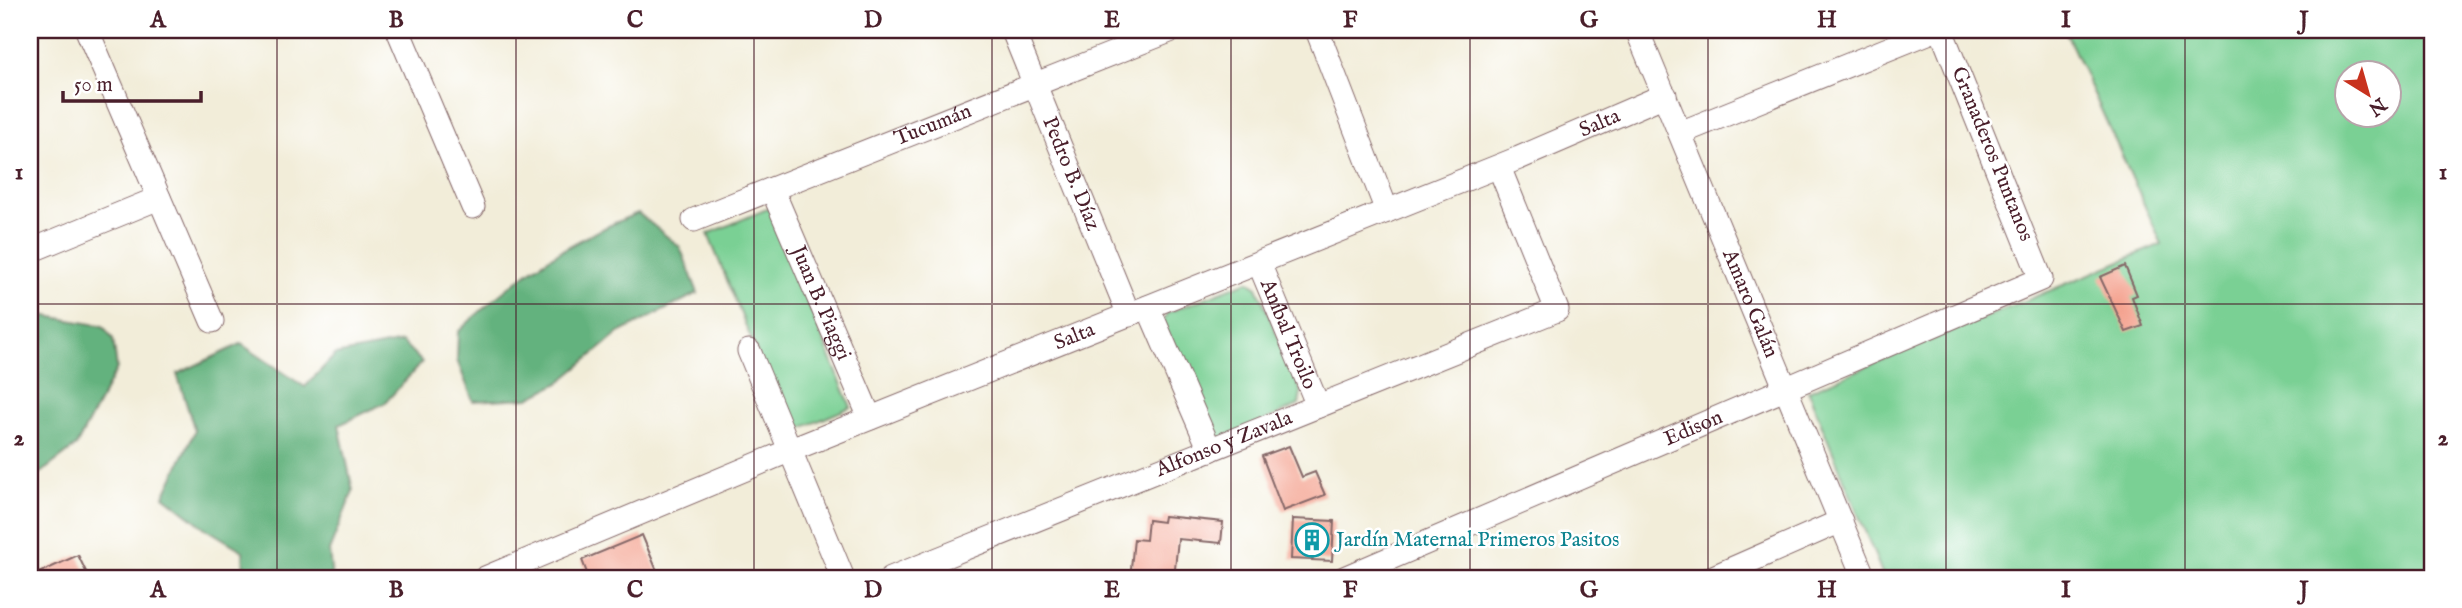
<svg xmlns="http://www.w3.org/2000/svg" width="2462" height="608" font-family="'IM FELL English',serif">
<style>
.green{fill:#7ad094;stroke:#627860;stroke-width:2;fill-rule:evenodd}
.forest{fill:#63b27e;stroke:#566854;stroke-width:2}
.building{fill:#f4a390}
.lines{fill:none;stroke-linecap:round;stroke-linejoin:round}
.minor-casing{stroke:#856768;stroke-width:25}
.minor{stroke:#fff;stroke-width:23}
.grid{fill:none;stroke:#4a1f2b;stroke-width:2;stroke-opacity:0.55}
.labels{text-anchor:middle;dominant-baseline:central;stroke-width:5;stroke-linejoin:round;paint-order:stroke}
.street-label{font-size:21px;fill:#4a1f2b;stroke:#fff}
.culture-label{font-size:21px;fill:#0d838f;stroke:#fff;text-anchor:start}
.neatline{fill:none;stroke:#4a1f2b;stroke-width:2.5}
.grid-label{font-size:23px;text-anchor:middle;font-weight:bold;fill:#4a1f2b}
</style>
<rect width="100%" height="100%" fill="#fff"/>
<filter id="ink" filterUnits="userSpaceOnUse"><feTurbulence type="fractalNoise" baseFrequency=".0143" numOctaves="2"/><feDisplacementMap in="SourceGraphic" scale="14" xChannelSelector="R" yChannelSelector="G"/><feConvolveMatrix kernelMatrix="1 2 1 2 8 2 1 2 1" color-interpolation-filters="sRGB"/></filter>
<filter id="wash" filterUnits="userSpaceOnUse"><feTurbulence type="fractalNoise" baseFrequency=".00686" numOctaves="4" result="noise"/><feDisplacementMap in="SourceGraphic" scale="28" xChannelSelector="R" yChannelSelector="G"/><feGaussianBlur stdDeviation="1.57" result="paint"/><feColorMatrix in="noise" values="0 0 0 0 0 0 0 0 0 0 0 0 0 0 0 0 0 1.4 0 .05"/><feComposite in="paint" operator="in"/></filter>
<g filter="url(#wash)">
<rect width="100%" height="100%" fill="#f2edd9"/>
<g class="green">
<path d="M2065,30H2432V578H1884L1808,391L2162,244ZM2346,74H2388V116H2346Z"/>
<path d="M769,208L851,407L790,433L708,234Z"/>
<path d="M1248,281L1257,287L1301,392L1299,405L1223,439L1207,433L1162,325L1167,313Z"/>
</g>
<g class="forest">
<path d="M638,213L680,247L698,293L619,333L559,383L529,398L473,401L457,360L458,332C516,276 563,244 638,213Z"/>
<path d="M30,313L103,326L113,339L117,368L76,446L30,481Z"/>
<path d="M402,342L422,362L385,403L339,425L353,491L329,551L332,578H241L244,575L243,551L205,528L164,496L195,431L177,374L241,344L305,387L335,355Z"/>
</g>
<g id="blocks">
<g class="building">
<path d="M2125,266L2137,295L2132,297L2143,326L2126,332L2100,277Z"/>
<path d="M1289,446L1302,477L1315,472L1325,495L1283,511L1262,456Z"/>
<path d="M1164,516L1223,522L1221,543L1178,539L1174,578H1130L1134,539L1146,540L1148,520L1163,522Z"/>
<path d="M1293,519L1334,521L1332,561L1291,559Z"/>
<path d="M642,535L660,578H589L582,560Z"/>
<path d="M78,555L89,578H30V577Z"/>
</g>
</g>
</g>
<g filter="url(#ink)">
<use href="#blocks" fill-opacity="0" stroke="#856768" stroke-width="2"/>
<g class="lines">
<defs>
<g id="minor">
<path d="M87,30L212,321"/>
<path d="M398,30L473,207"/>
<path d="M1317,30L1387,211"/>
<path id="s1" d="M1637,30L1864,578"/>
<path id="s2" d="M1013,31L1129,315"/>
<path d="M1680,133L1935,30"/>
<path id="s3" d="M772,189L870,418"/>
<path id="s4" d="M694,220L1172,30"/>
<path d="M30,251L159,198"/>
<path id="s5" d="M1259,263L1318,406"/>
<path d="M1148,307L1210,450"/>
<path d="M749,351L843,578"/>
<path id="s6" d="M485,578L791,450L1519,158L1665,95"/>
<path id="s7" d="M891,578L1557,310L1499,167"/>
<path id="s8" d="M1344,578L2041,279L1941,30"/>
<path d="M1711,578L1841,521"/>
</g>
</defs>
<use href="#minor" class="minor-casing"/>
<use href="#minor" class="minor"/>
</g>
</g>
<path class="grid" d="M277,30V578M516,30V578M754,30V578M992,30V578M1231,30V578M1470,30V578M1708,30V578M1946,30V578M2185,30V578M30,304H2432"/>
<defs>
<symbol id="building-ring" viewBox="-11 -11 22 22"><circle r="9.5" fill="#fff" stroke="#0f9aa8" stroke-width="1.5"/><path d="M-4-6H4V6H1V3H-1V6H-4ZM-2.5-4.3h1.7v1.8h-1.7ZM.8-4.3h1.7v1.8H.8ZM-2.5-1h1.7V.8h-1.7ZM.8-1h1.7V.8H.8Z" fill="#0f9aa8"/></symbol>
</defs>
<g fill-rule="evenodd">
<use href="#building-ring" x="1293" y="521" width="38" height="38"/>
</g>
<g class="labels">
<g class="street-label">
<text stroke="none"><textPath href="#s6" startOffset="1204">Salta</textPath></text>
<text stroke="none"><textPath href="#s4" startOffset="257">Tucumán</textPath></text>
<text transform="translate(1992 154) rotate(68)">Granaderos Puntanos</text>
<text stroke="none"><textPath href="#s2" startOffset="154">Pedro B. Díaz</textPath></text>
<text stroke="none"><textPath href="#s1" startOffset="296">Amaro Galán</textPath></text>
<text stroke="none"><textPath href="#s3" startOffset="124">Juan B. Piaggi</textPath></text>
<text stroke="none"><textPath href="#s5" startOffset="77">Aníbal Troilo</textPath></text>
<text stroke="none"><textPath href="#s6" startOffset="637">Salta</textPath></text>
<text stroke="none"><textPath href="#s8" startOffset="380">Edison</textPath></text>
<text stroke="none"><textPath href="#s7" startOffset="359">Alfonso y Zavala</textPath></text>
</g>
<g class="culture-label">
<text x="1336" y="540">Jardín Maternal Primeros Pasitos</text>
</g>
</g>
<rect width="2462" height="608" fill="none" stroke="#fff" stroke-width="77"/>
<g transform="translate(2368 94) rotate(143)"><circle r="33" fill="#ffffff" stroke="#b7a5aa" stroke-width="2"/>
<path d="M0-5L12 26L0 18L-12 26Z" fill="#c8321e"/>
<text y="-10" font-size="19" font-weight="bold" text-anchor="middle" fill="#4a1f2b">N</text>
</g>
<path d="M63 91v10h138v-10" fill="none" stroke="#4a1f2b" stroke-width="3.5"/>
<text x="74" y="91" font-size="21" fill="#4a1f2b" stroke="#ffffff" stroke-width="5" paint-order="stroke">50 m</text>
<rect x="38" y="38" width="2386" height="532" class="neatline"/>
<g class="grid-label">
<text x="158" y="27">A</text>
<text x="396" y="27">B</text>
<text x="635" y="27">C</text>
<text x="873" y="27">D</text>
<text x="1112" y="27">E</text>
<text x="1350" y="27">F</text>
<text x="1589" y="27">G</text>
<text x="1827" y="27">H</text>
<text x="2066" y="27">I</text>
<text x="2304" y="27">J</text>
<text x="19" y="179">1</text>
<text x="2443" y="179">1</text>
<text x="19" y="445">2</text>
<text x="2443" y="445">2</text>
<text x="158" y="597">A</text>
<text x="396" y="597">B</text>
<text x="635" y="597">C</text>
<text x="873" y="597">D</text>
<text x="1112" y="597">E</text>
<text x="1350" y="597">F</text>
<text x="1589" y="597">G</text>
<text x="1827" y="597">H</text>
<text x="2066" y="597">I</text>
<text x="2304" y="597">J</text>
</g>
</svg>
